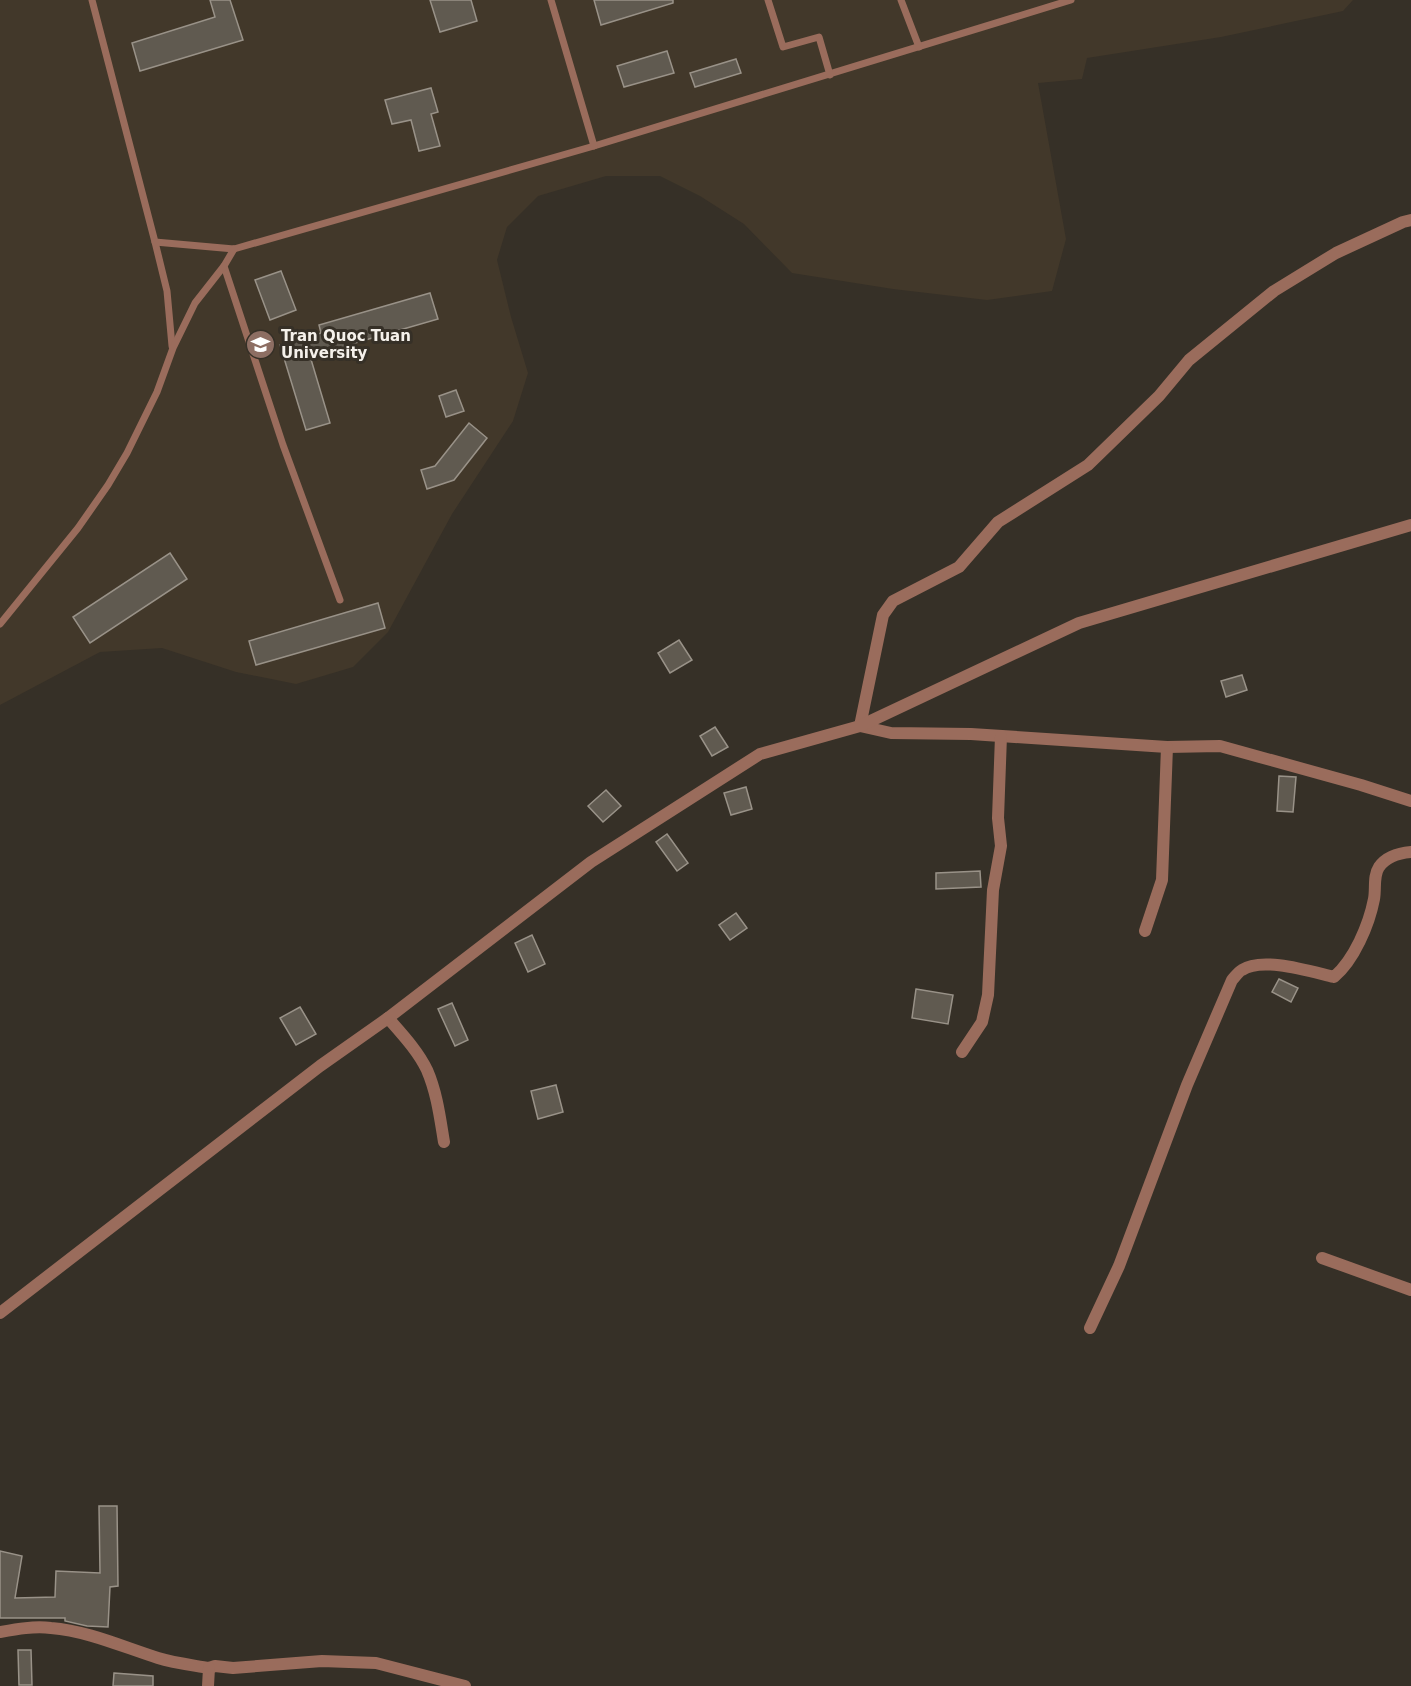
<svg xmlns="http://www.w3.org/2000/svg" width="1411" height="1686" font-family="'DejaVu Sans',sans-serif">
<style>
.built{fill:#42382a}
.building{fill:#605a50;stroke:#999288;stroke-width:1.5}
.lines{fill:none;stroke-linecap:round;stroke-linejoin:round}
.service{stroke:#9a6c5c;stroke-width:7}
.minor{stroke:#9a6c5c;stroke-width:12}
.tertiary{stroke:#9a6c5c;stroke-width:12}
.labels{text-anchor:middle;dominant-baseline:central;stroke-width:6;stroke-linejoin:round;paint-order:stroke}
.poi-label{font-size:15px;font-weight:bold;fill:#f5f1eb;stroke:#363027;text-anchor:start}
</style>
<rect width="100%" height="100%" fill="#363027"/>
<path class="built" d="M0,0H1353L1343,11L1221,37L1087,58L1082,79L1038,83L1066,239L1052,291L987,300L893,289L792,273L744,224L700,196L660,176H606L538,196L507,227L497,260L511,317L528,373L513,421L452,514L388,632L353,667L296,684L236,672L162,648L100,652L0,705Z"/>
<g class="building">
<path d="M210,0H230L243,40L140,71L132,43L215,17Z"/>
<path d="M430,0H471L477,21L440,32Z"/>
<path d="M594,0H673V3L601,25Z"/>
<path d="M667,51L674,73L624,87L617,66Z"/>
<path d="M736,59L741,73L695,87L690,73Z"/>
<path d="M431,88L438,112L431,114L440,146L419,151L411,120L392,124L385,100Z"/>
<path d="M281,271L296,310L270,320L255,280Z"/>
<path d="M430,293L438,319L310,356L330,423L306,430L280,345L321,333L319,325Z"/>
<path d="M456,390L464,411L446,417L439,396Z"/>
<path d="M469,423L487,438L454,480L427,489L421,470L435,466Z"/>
<path d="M170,553L187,579L90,643L73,617Z"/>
<path d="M378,603L385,628L256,665L249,641Z"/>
<path d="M679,640L692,660L670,673L658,653Z"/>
<path d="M1242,675L1247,690L1226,697L1221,681Z"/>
<path d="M715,727L728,747L712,756L700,736Z"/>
<path d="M1279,776L1296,777L1293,812L1277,811Z"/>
<path d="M746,787L752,809L731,815L724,793Z"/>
<path d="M606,790L621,806L603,822L588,806Z"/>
<path d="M667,834L688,863L677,871L656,842Z"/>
<path d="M980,871L981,887L936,889V873Z"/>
<path d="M736,913L747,928L730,940L719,925Z"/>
<path d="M532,935L545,964L528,972L515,943Z"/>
<path d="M1279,979L1298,988L1291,1002L1272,992Z"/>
<path d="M916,989L953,995L948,1024L912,1018Z"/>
<path d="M452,1003L468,1040L455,1046L438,1009Z"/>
<path d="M300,1007L316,1034L296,1045L280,1018Z"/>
<path d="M556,1085L563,1112L538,1119L531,1091Z"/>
<path d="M99,1506H117L118,1586L110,1587L108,1627L87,1626L65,1621V1618H0V1551L22,1556L15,1598L55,1597L56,1571L100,1573Z"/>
<path d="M18,1650H31L32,1685H19Z"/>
<path d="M114,1673L153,1676V1686H113Z"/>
</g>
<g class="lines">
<g class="service">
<path d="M92,0L155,242L234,249L594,146L1071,0"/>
<path d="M551,0L594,146"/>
<path d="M768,0L783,47L819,37L830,75"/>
<path d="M901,0L919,47"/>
<path d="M155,242L167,291L172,346"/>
<path d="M234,249L224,266L283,445L340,600"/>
<path d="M0,624L78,528L108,485L127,453L157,392L173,348L195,303L224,266"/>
</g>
<g class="minor">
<path d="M1411,220L1403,222L1336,253L1274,291L1189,360L1159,396L1088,465L998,522L959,567L893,601L883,615L860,726L891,733L971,734L1167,747L1220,746L1361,785L1411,801"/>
<path d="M1145,931L1162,880L1167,747"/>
<path d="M388,1018C402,1034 418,1051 427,1070C437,1093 440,1118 444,1142"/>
<path d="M962,1052L982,1022L988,995L993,890L1001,846L998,818L1001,736"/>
<path d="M1322,1258L1411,1290"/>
<path d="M1090,1328L1119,1266L1187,1085L1232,980C1235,977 1238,972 1242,970C1262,956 1312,972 1334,977C1354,960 1369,925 1374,899C1376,889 1373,876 1379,867C1386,857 1399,853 1411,852"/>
<path d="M0,1632C17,1629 34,1626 51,1628C88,1631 123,1647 158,1658C174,1663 192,1665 209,1668L215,1666L233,1668L322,1661L376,1663L465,1686"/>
<path d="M208,1686L209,1668"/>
</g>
<path class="tertiary" d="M0,1313L320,1066L388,1018L591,862L760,754L860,726L1079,623L1411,525"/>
</g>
<defs>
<symbol id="university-disc" viewBox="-11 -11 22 22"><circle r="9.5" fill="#8d6e63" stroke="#363027"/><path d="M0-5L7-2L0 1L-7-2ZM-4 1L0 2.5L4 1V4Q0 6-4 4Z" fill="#fff"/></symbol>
</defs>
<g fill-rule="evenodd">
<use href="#university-disc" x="244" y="328" width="33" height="33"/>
</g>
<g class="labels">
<g class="poi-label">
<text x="281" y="336">Tran Quoc Tuan<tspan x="281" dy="17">University</tspan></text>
</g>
</g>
</svg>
